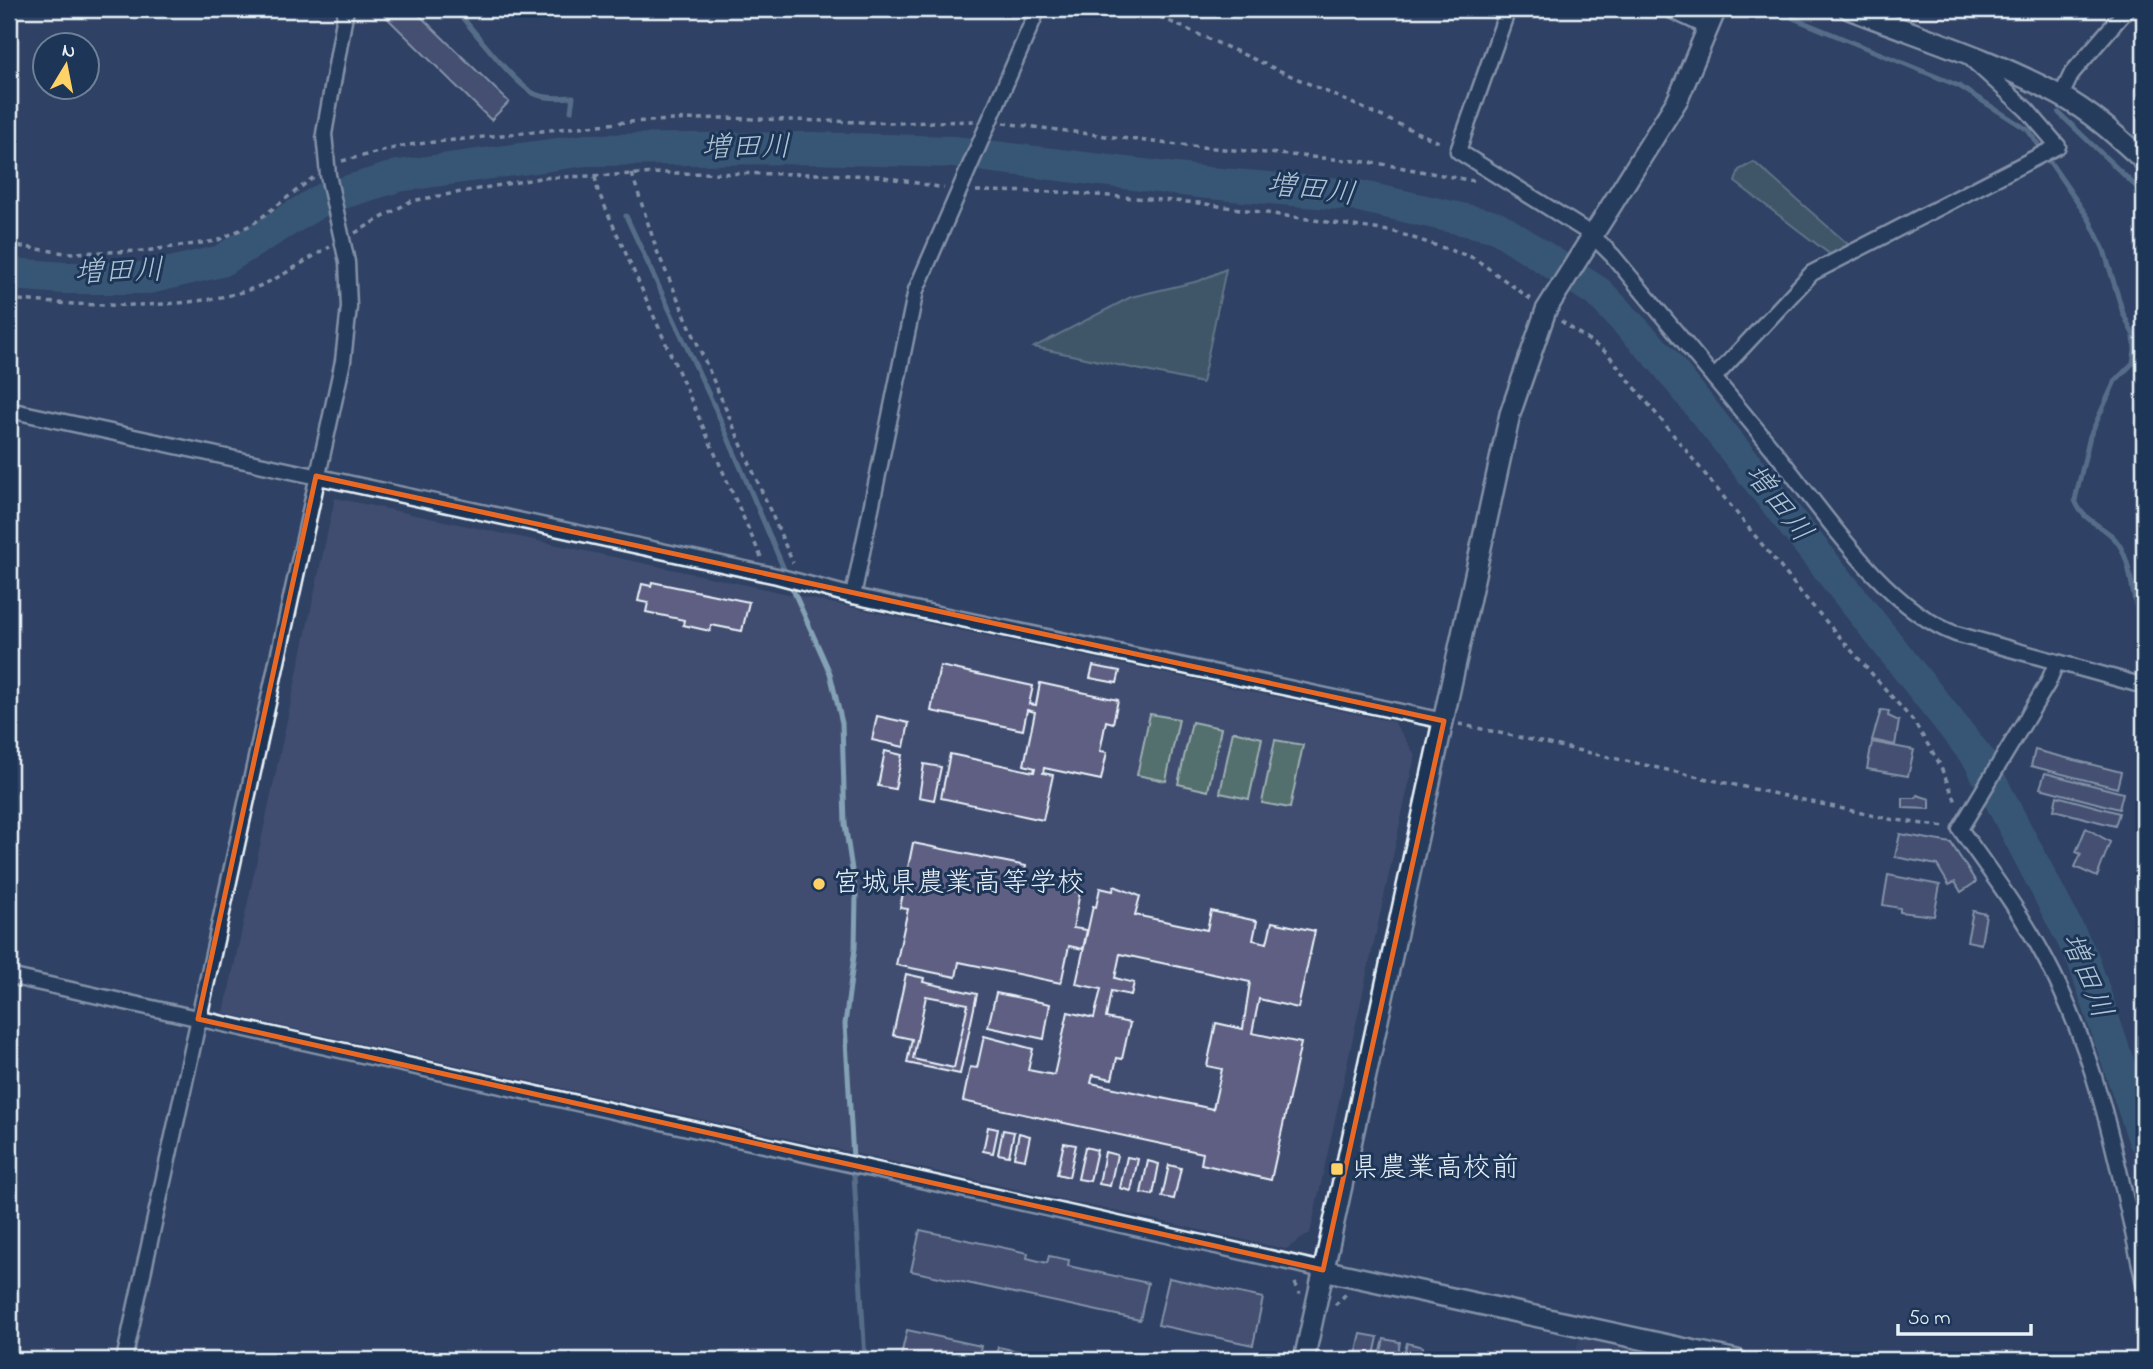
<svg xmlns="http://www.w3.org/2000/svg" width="2153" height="1369" font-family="'Indie Flower','Klee One',sans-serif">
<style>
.built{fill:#414e70}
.green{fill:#536f6e;stroke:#9eb0b3;stroke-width:2}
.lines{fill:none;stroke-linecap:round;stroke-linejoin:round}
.stream{stroke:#84a2b5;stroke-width:5}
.river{stroke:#426e88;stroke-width:32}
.building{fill:#5e5f83;stroke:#e8f1f8;stroke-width:2;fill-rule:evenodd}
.street-casing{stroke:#e8f1f8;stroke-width:19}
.secondary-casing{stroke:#e8f1f8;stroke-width:24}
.path{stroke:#e8f1f8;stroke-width:3.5;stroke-dasharray:5 5;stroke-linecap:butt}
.street{stroke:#1d3557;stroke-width:14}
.secondary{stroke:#1d3557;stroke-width:19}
.marked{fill:none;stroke:#e86824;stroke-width:5;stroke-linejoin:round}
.poi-dot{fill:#ffd166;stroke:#1d3557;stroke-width:2.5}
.labels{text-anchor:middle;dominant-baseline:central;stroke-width:6;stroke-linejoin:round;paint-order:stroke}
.poi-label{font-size:28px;fill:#e8f1f8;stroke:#1d3557;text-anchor:start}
.water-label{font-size:30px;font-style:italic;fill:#aec3d1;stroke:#1d3557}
</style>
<rect width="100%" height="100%" fill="#304264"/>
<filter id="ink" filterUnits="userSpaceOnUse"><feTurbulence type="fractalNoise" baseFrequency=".0143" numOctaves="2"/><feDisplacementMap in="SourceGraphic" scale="14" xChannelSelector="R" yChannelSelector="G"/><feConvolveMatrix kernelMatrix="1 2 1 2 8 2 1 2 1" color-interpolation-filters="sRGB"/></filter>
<g filter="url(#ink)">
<g class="built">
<path d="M335,498L1394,722L1415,755L1310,1233L1286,1249L224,1013Z"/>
<path d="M1580,1335L1692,1360H1574Z"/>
</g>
<g class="green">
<path d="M1754,162L1849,245L1831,255L1735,182L1739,170Z"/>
<path d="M1226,269L1202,383L1034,347L1131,297L1199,281Z"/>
<path d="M1150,714L1179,719L1166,781L1137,775Z"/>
<path d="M1192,722L1221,728L1208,791L1178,784Z"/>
<path d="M1233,731L1262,738L1249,799L1220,793Z"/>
<path d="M1275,740L1303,745L1290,808L1262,803Z"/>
</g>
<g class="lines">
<g class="stream">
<path d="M455,9C473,29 513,83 535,94C546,99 561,98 573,97L571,111"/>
<path d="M1793,18L1959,86L2028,130L2089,219L2104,250L2123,313L2134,336L2135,350L2133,363L2115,381L2090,436L2075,500C2083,524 2109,526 2120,546C2134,570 2131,604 2144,630"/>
<path d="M2059,113L2144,194"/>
<path d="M626,216L717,412L786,574"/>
<path d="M790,583L830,673L842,723L845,824L856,896L855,948L845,1024L865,1360"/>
</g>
<path class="river" d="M9,274L66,278H149L221,261L323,199L398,176L586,150L810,148L954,152L1208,183L1354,195L1497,227L1599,293L1663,360L1979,759L2083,959L2144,1139"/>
</g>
<g class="building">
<path d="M378,9H413L509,102L491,120Z"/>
<path d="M652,582L749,602L742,631L711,625L710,631L683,625L684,620L646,612L648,603L638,601L642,584L651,586Z"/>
<path d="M940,666L1033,686L1029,704L1036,705L1040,683L1118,700L1113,723L1106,721L1100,751L1107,752L1101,780L1044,768L1043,773L1053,775L1043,820L941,798L950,754L1034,772L1035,768L1024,765L1035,712L1027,710L1023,730L931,711Z"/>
<path d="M1093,666L1120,671L1117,683L1090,678Z"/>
<path d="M1881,710L1889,711L1888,716L1899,721L1895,745L1872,740Z"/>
<path d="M877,716L909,723L904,747L872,740Z"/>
<path d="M1872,742L1914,750L1908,776L1867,769Z"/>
<path d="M2035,750L2121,772L2117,788L2031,766Z"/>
<path d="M885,751L902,755L895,789L878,786Z"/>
<path d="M924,764L941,767L934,800L919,797Z"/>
<path d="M2045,773L2123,793L2119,809L2040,788Z"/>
<path d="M1917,795L1930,799V809L1903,808V798H1916Z"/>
<path d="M2057,796L2119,813L2115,826L2054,810Z"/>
<path d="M2086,828L2110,842L2097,877L2075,867L2081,854L2076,852Z"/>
<path d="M1900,834L1951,843L1976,882L1961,892L1955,882L1949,885L1937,865L1895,857Z"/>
<path d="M913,843L1026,866L1023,881L1080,892L1073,928L1087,930L1083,949L1069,946L1061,983L959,962L956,977L896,965L908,909L900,908Z"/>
<path d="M1888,875L1940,885L1934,916L1900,912V908L1883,905Z"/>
<path d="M1114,886L1140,896L1135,915L1207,930L1211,911L1257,921L1253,940L1267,943L1272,922L1315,931L1298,1008L1259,999L1252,1033L1301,1043L1271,1180L1201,1164L1203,1153L963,1101L970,1067L977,1068L984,1036L1033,1049L1028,1070L1054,1075L1068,1012L1094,1018L1101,989L1076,984L1093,906L1096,907L1100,888L1113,891ZM1120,954L1250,982L1243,1029L1216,1023L1207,1066L1222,1069L1213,1109L1091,1083L1093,1075L1112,1079L1117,1058L1122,1059L1130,1023L1106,1018L1111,991L1131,995L1134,983L1115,978Z"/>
<path d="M1973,911L1986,914L1981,944L1967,941Z"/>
<path d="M906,974L924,978L923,982L977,994L960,1074L907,1063L912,1039L893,1035ZM926,996L968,1004L954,1068L913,1059Z"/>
<path d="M996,993L1050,1004L1044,1039L988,1027Z"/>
<path d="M988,1127L998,1129L993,1153L983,1151Z"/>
<path d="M1003,1130L1014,1132L1009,1156L998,1154Z"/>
<path d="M1019,1133L1030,1136L1025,1159L1014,1157Z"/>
<path d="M1064,1143L1076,1145L1069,1177L1057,1174Z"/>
<path d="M1085,1147L1097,1150L1090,1181L1078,1179Z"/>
<path d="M1105,1152L1117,1155L1110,1186L1099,1184Z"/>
<path d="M1127,1157L1138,1159L1131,1191L1120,1188Z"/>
<path d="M1148,1161L1159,1164L1153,1195L1141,1193Z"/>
<path d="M1169,1165L1181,1168L1174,1199L1162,1197Z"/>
<path d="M920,1230L1028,1253L1027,1258L1047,1263L1049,1256L1069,1260L1068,1266L1148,1283L1140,1320L911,1271Z"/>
<path d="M1169,1278L1263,1298L1253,1345L1158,1325Z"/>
<path d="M907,1330L981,1346L978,1360H900Z"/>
<path d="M1361,1334L1378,1337L1373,1360H1355Z"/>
<path d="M1384,1339L1400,1342L1397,1360H1379Z"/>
<path d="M1407,1343L1423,1347L1421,1360H1403Z"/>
<path d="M998,1347L1062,1360H995Z"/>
</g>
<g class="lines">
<defs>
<g id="street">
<path d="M1508,9L1458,151L1591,234L1613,256C1666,320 1719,384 1772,448C1820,507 1884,608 1956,634L2144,686"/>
<path d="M1668,9L1709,28"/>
<path d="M2061,96L2072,73L2127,9"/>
<path d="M1714,378L1812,273L2058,146L2027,110L1968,56"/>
<path d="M9,410L777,576L853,596L1444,721"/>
<path d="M853,596L916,290L1038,9"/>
<path d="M2056,663L2048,683L1960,829C1990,871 2021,913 2045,958C2099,1058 2120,1174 2144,1283"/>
<path d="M9,976L1323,1270"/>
<path d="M124,1360L343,361L349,307L347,262L328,175L324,134L346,9"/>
</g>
<g id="secondary">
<path d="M1849,9C1918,36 1993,59 2059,95C2091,112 2118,137 2144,161"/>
<path d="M1323,1270L1737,1360"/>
<path d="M1304,1360L1510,414L1546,310L1678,99L1716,9"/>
</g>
</defs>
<use href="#street" class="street-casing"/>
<use href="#secondary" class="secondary-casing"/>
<g class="path">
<path d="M1142,9L1443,144"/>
<path d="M1003,123L1169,144L1377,163L1474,181"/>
<path d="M342,161L407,145L627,122L721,118L897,123L975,121"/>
<path d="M632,174L657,251L793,563"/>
<path d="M595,177L598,191L761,557"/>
<path d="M976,191L1058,192L1199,203L1395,232L1474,258L1532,300"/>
<path d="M355,233L411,201L540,178L663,173L817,174L879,176L944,188"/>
<path d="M9,245L66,253L144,251L216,241L253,224L314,177"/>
<path d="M9,299C78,306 200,313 264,284C287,274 308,258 330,247"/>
<path d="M1561,321L1607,353L1803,595L1914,722L1938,761L1957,804"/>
<path d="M1459,724L1889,819L1945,827"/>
<path d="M1295,1283L1300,1294"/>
<path d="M1335,1305L1346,1294"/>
</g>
<use href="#street" class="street"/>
<use href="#secondary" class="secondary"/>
</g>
</g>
<path d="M0 0H2153V1369H0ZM316,476L1444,721L1323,1270L198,1019Z" fill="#304264" fill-opacity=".55" fill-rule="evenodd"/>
<path class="marked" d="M316,476L1444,721L1323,1270L198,1019Z"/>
<g class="poi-dot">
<circle cx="819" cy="884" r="7"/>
<rect x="1330" y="1162" width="14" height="14" rx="3.5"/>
</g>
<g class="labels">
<g class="poi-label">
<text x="833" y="884">宮城県農業高等学校</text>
<text x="1351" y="1169">県農業高校前</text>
</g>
<g class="water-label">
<text transform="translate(746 149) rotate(-1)">増田川</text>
<text transform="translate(1311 191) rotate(7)">増田川</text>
<text transform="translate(119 273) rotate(-2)">増田川</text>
<text transform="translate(1777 504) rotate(52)">増田川</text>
<text transform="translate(2085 976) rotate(68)">増田川</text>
</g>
</g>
<rect width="2153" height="1369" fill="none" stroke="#1d3557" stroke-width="35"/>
<rect x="18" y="18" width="2118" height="1334" fill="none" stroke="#e8f1f8" stroke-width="2.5" filter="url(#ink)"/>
<g transform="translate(66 66) rotate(10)"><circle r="33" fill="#1d3557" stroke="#6e8097" stroke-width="2"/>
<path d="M0-5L12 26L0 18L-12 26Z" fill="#ffd166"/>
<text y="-10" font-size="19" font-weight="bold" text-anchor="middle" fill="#e8f1f8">N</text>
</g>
<path d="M1898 1324v10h133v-10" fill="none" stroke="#e8f1f8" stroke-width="3.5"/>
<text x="1908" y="1324" font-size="21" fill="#e8f1f8" stroke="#1d3557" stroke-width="5" paint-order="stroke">50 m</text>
</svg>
